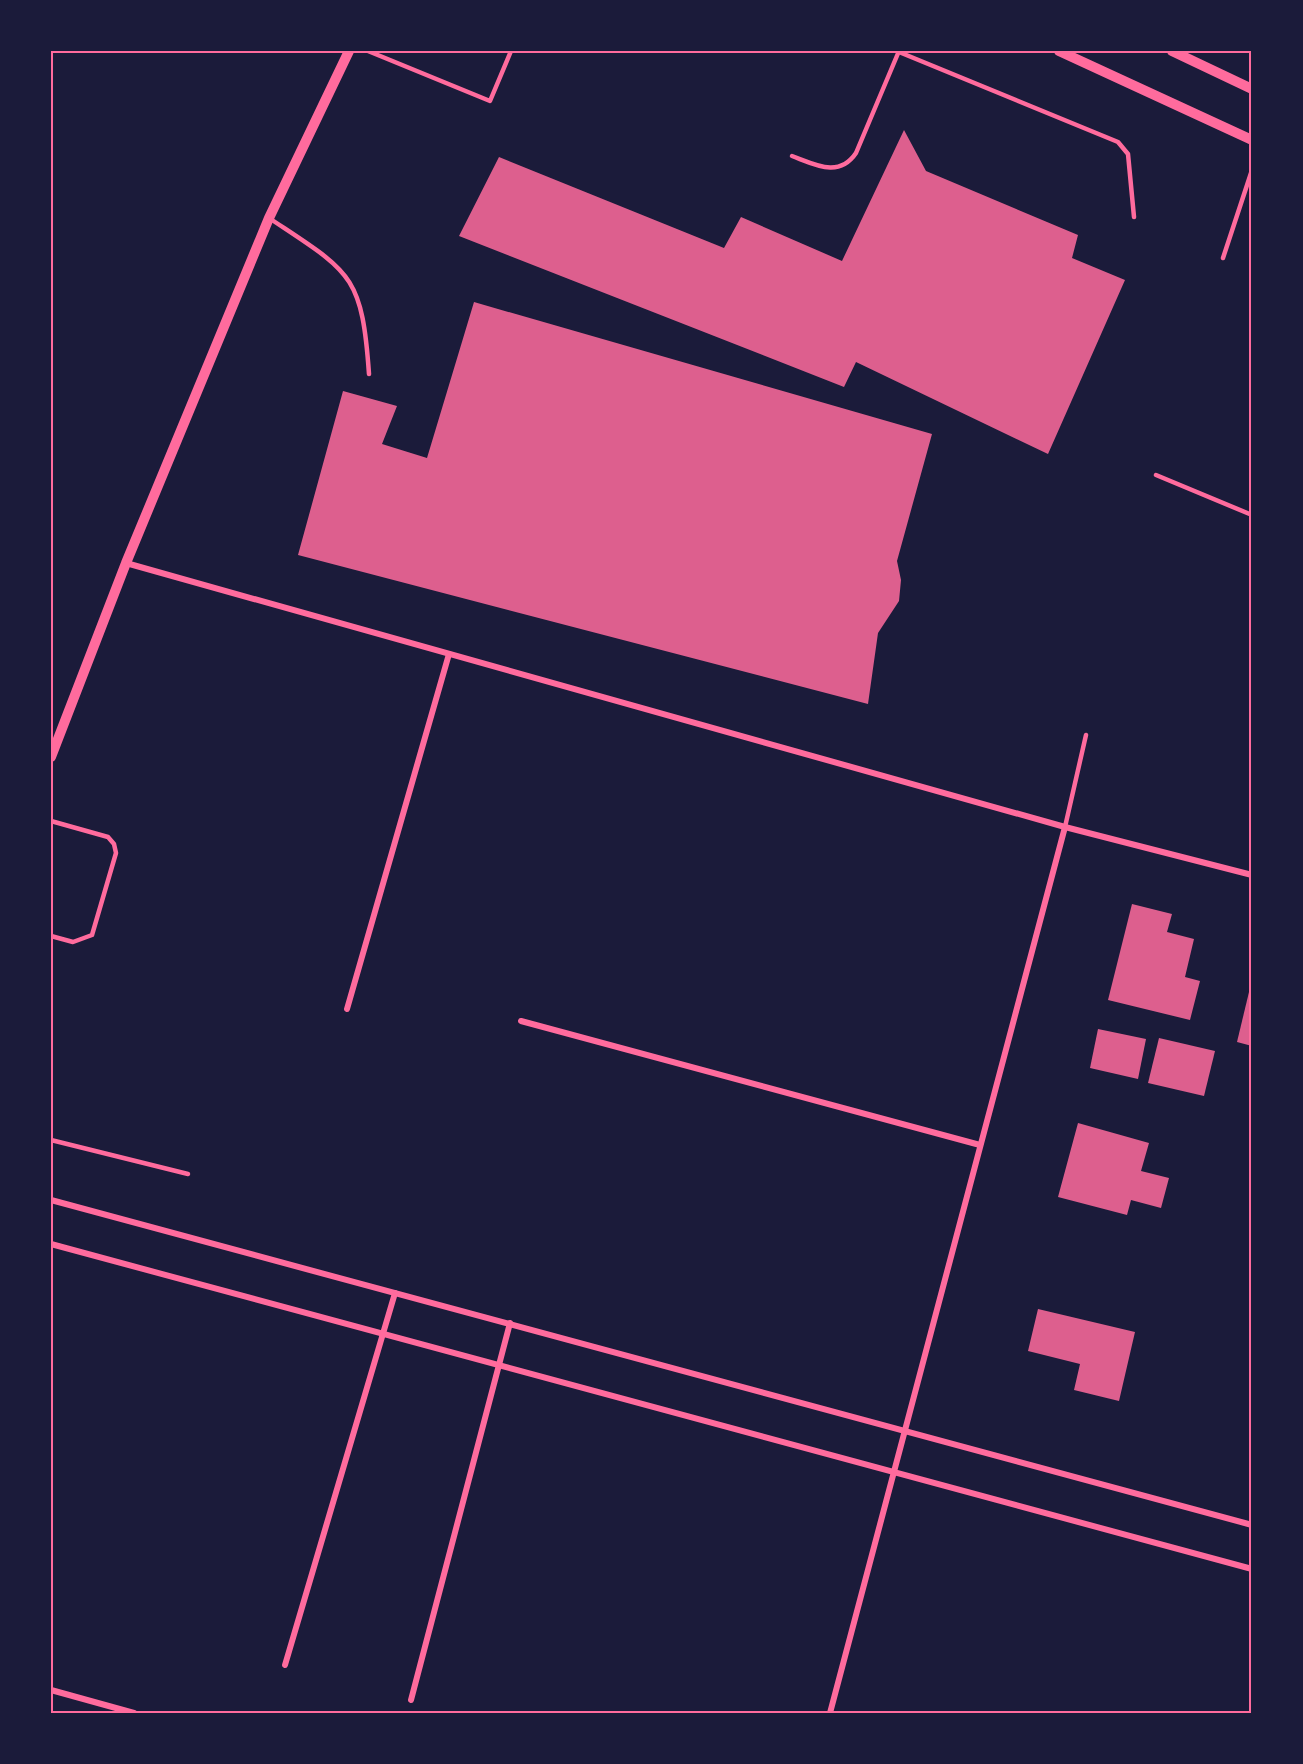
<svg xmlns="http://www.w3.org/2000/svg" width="1303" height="1764" font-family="'Work Sans',sans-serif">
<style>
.building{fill:#dd5f8e}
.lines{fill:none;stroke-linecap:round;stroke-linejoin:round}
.service{stroke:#ff6b9d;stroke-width:4.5}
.minor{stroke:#ff6b9d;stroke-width:6}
.tertiary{stroke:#ff6b9d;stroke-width:10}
.neatline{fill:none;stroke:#ff6b9d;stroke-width:2}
</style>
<rect width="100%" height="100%" fill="#1b1b3a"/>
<g class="building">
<path d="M904,130L926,171L1078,235L1072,258L1125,280L1048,454L856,362L844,387L459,236L499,157L724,248L741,217L842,261Z"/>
<path d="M474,302L932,434L897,561L901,580L899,601L878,633L868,704L298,555L343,391L397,406L382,444L427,458Z"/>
<path d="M1132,904L1172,914L1167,932L1194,939L1185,977L1200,981L1190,1020L1108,1000Z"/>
<path d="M1249,992H1252V1046L1237,1042Z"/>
<path d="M1098,1029L1146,1039L1138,1079L1090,1068Z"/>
<path d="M1159,1038L1215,1051L1204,1096L1148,1083Z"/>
<path d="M1078,1123L1149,1143L1141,1171L1169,1178L1161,1208L1131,1200L1127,1215L1058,1197Z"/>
<path d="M1038,1309L1135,1332L1119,1401L1074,1390L1080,1364L1028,1351Z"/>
</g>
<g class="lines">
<g class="service">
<path d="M368,51L490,101L511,51"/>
<path d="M899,52L1118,142L1128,154L1134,217"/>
<path d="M792,156C816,165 839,178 856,153L899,51"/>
<path d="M269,218C350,272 362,273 369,374"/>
<path d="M1223,258L1252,170"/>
<path d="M1156,475L1252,515"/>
<path d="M51,821L108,837L114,844L116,853L92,935L73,942L51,936"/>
<path d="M1065,827L1086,735"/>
<path d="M51,1140L188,1174"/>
</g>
<g class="minor">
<path d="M126,563L1065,827L1252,875"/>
<path d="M347,1009L449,654"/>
<path d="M521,1021L980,1145"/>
<path d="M51,1200L1252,1525"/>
<path d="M51,1244L1252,1569"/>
<path d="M285,1665L395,1293"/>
<path d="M51,1690L134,1713"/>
<path d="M411,1700L510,1323"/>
<path d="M830,1713L1065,827"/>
</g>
<g class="tertiary">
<path d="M1059,51L1252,140"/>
<path d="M1172,51L1252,89"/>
<path d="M51,757L126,563L269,218L349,51"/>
</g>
</g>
<rect width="1303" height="1764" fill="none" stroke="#1b1b3a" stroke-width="105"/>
<rect x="52" y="52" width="1198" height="1660" class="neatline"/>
</svg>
